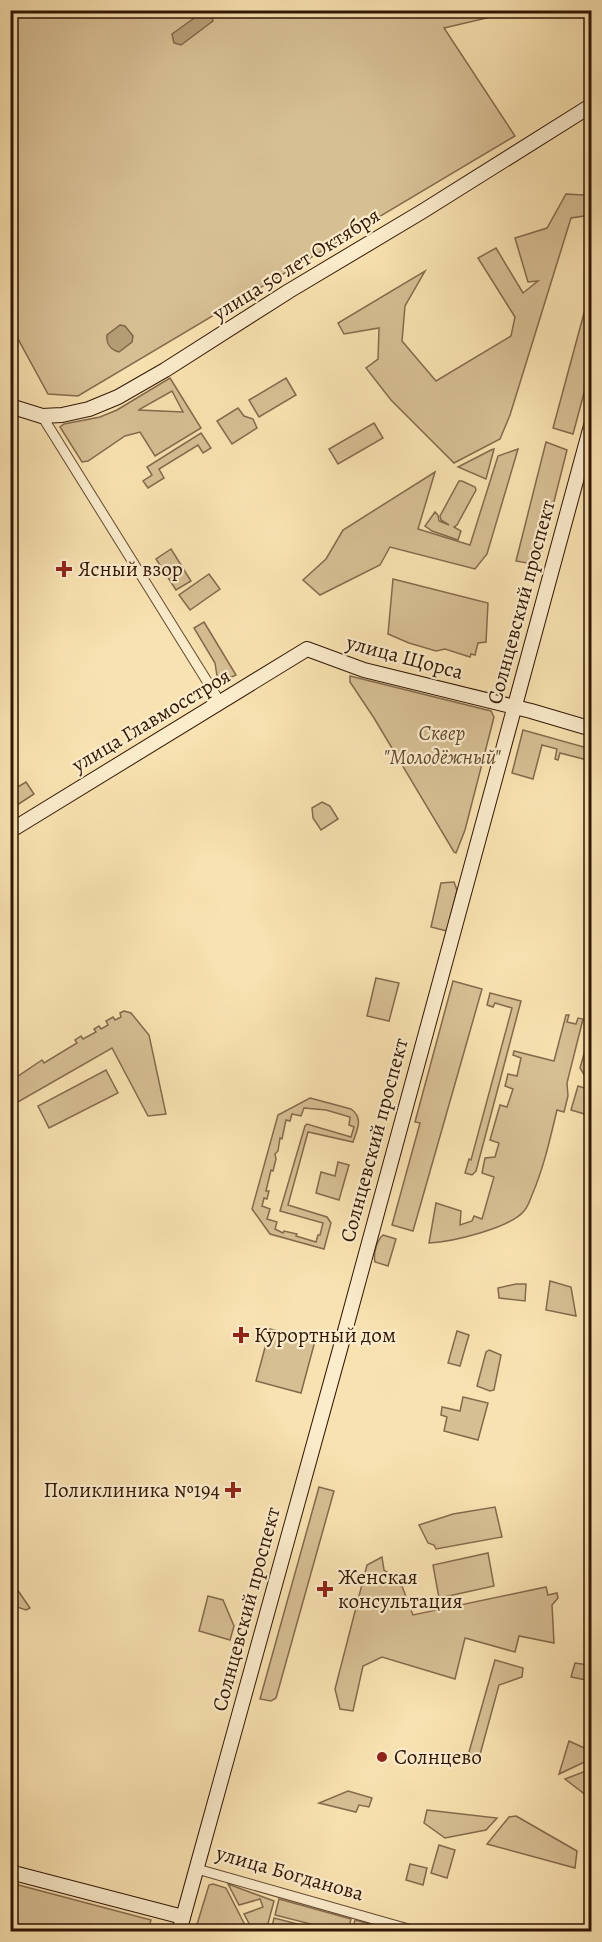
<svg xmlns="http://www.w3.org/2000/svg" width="602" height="1942" font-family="Alegreya,serif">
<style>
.green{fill:#d7bf94;stroke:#846a4c;stroke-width:1.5;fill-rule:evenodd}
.water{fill:#b59d76;stroke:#806748;stroke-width:1.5}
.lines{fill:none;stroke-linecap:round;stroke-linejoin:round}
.street-casing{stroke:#63492f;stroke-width:11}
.secondary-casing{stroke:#311604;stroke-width:16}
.street{stroke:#fbeccc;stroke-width:9}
.secondary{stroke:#fbeccc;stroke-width:14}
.poi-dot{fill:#8f2418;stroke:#fbeccc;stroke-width:2}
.labels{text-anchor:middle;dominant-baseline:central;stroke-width:4.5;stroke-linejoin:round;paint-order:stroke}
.street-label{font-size:21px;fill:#311604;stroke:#fbeccc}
.poi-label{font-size:21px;fill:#311604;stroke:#fbeccc;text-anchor:start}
.park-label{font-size:21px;font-style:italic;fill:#63492f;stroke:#fbeccc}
</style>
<rect width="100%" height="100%" fill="#f9e2b1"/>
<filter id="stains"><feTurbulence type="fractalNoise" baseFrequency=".00333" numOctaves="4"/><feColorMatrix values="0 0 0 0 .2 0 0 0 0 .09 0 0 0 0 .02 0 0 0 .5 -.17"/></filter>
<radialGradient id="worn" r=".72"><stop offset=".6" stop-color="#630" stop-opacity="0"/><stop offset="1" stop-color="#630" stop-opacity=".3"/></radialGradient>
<g class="green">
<path d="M10,11H516L444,28L515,136L78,396L48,394L11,326Z"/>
<path d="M591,187V215L571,218L510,415L500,439L454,463L391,400L366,368L378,359L379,328L344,334L338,323L425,271L405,306L402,341L436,381L511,336L515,317L478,258L496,248L523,293L538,281L528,282L515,238L547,228L566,194L583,195Z"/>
<path d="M591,287V367L573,434L553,428Z"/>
<path d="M170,378L201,428L155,456L140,432L125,436L88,461L82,462L60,427L64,424L100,417L117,410ZM172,391L183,412L139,410L140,409Z"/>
<path d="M286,378L296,395L259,417L249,400Z"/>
<path d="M238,408L244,416L253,419L257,428L232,444L217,421Z"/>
<path d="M374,423L383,438L338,464L329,449Z"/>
<path d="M201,433L211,448L203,453L198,445L159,469L164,478L148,488L143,481L152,475L147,467Z"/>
<path d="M546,442L567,450L538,565L516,561Z"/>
<path d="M494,449L486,479L458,467L491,450Z"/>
<path d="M518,449L487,554L475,569L390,547L380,565L320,595L303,580L326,559L343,530L435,472L418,529L470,545L498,456Z"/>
<path d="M459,481H462L475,487L476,490L457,525L454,527L461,531L458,540L432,531L425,526L435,512L438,515L439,521L449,525L441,520L440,516Z"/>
<path d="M171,549L191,581L176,590L156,559Z"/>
<path d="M209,574L220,589L190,610L179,595Z"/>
<path d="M393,579L488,603L486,642L478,643L475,655L471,654L470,657L445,649L436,651L409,643L388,634Z"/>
<path d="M204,622L236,675L221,682L217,676L215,663L194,628Z"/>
<path d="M350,676L491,711L494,717L465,830L456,853L454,852L374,718L350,682Z"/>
<path d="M523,730L591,749V761L560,753L558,760L555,759L557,749L542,745L533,779L512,773Z"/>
<path d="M26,782L34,794L11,809V791Z"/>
<path d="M322,802L330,806L338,819L321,830L313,818L312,808Z"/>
<path d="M454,882L457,890L447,931L431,927L441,883Z"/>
<path d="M376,978L399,983L389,1021L367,1016Z"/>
<path d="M453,981L482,989L413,1231L392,1225L420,1123L415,1122Z"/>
<path d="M490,993L521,1001L476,1171L472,1175L465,1173L469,1159L471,1160L512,1008L495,1003L493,1007L487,1005Z"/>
<path d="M124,1011L131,1013L149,1035L166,1114L148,1116L112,1048L11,1106V1081L42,1060L44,1063L77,1043L75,1040L81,1036L83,1039L96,1032L94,1029L99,1026L101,1029L108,1025L106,1021L113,1017L115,1020L121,1017L120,1013Z"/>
<path d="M566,1015H569L567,1022L576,1024L578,1018L583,1019L567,1083L568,1096L564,1112L557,1110C550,1139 544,1167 532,1195C530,1200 528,1207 524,1211C510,1228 452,1242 429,1243L436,1203L461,1211L460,1225L472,1221L474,1216L482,1219L494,1177L482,1173L485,1158L495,1157L499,1143L490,1140L500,1105L507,1107L513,1089L505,1086L508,1074L517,1076L521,1058L513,1055L514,1051L554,1061Z"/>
<path d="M591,1030V1078L585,1076L580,1068Z"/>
<path d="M106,1070L118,1093L49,1128L38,1106Z"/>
<path d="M578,1086L591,1090V1116L571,1110Z"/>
<path d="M310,1098L351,1109C364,1118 357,1130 353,1142L308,1132L288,1205L327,1217L331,1223L324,1249L270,1234L252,1209L278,1115ZM304,1108L326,1110L350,1117L349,1125L354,1127L351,1137L307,1124L305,1126L280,1211L323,1223L320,1235H318L316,1242L296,1236L297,1234L284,1231L283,1233L275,1229L277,1222L267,1219L270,1209L262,1206L264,1198L267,1199L269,1191H266C268,1183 269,1178 271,1170L273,1171L276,1159L275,1154L278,1151L280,1138L282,1139L286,1120L290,1121L292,1114L301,1116Z"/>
<path d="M338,1162L349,1165L339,1200L316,1193L321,1172L335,1176Z"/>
<path d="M383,1235L396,1239L388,1266L375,1262C373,1254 377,1240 383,1235Z"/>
<path d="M550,1281L571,1287L576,1316L546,1310Z"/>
<path d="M516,1284H526L525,1301L499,1298L498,1288Z"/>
<path d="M270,1329L315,1341L301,1393L256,1381Z"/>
<path d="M457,1331L469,1335L460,1366L448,1363Z"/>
<path d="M489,1350L501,1355L494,1390L490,1391L477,1386L486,1352Z"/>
<path d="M463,1397L488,1403L478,1440L444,1431L447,1417L441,1415L442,1407L460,1411Z"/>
<path d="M319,1487L334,1491L276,1698L271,1701L260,1699Z"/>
<path d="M495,1507L502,1537L436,1549L434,1545L428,1543L419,1525L453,1514Z"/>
<path d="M488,1553L494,1586L439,1598L433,1565Z"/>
<path d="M382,1557L384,1570L400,1581L413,1615L546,1587L548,1595L557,1593L558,1598L552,1605L554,1643L519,1636L515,1652L465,1638L455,1679L382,1657L363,1666L353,1711L340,1709L335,1689L367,1565Z"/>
<path d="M10,1579L30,1608L26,1610L11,1605Z"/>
<path d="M208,1596L223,1600L234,1626L230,1640L199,1631Z"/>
<path d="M590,1657H591V1681L571,1677L575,1663L589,1665Z"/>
<path d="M495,1660L523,1668L522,1677L499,1685L478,1762L467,1759Z"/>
<path d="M569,1741L591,1751V1759L559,1774Z"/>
<path d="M591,1769V1799L565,1779Z"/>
<path d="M348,1791L372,1798L369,1807L359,1805L356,1812L319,1803Z"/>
<path d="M427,1810L497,1818L486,1830L445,1838L424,1823Z"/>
<path d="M516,1816L577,1851L575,1868L487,1844L509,1817Z"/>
<path d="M439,1845L455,1850L447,1878L431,1873Z"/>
<path d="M410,1864L427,1868L423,1885L406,1880Z"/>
<path d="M11,1883L151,1920L148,1931H11Z"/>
<path d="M213,1884L226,1888L248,1931H195L209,1885Z"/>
<path d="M228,1884L274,1901L266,1931H253L244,1914L263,1907L260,1899L239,1905Z"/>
<path d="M279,1899L351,1919L348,1931H338L275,1915Z"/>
<path d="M274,1918L325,1931H271Z"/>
<path d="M355,1920L397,1931H352Z"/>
</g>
<g class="water">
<path d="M204,11L211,13L213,21L181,45L174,43L172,34Z"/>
<path d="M120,325L125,326L133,336L132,342L119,352C111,350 106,344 107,335Z"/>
</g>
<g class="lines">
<defs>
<g id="street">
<path d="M42,416L220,702"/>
<path d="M197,1869L419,1932"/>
</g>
<g id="secondary">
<path d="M10,406L42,416L62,415L89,409L118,397L165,370L289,291L423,211L592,105"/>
<path d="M10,831L307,649L364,670L531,711L592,729"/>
<path d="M10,1872L183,1917"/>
<path d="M179,1932L342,1342L592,422"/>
</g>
</defs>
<use href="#street" class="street-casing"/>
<use href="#secondary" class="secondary-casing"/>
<use href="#street" class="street"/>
<use href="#secondary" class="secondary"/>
</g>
<g class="poi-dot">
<path d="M61 560h6v6h6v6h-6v6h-6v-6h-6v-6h6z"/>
<path d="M238 1326h6v6h6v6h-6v6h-6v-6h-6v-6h6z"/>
<path d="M230 1481h6v6h6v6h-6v6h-6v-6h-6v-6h6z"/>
<path d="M322 1580h6v6h6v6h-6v6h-6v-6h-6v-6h6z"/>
<circle cx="382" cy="1757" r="6"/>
</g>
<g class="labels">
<g class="street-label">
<text transform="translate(296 264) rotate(-32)">улица 50 лет Октября</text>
<text transform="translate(521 602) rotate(-75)">Солнцевский проспект</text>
<text transform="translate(405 657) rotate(15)">улица Щорса</text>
<text transform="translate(151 720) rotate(-31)">улица Главмосстроя</text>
<text transform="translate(374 1140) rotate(-75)">Солнцевский проспект</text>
<text transform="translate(246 1609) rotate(-75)">Солнцевский проспект</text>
<text transform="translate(290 1873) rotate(16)">улица Богданова</text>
</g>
<g class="poi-label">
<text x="78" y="569">Ясный взор</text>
<text x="254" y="1335">Курортный дом</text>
<text x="220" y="1490" text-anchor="end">Поликлиника №194</text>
<text x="338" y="1577">Женская<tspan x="338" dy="24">консультация</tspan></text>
<text x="394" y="1757">Солнцево</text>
</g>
<g class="park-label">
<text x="442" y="733">Сквер<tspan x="442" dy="24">"Молодёжный"</tspan></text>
</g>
</g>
<rect width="602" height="1942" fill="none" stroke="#f9e2b1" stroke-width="36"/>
<rect x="12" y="12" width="578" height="1918" fill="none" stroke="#311604" stroke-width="3"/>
<rect x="18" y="18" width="566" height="1906" fill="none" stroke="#311604" stroke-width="1.5"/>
<rect width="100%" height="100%" filter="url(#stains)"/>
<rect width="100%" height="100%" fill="url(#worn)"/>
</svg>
